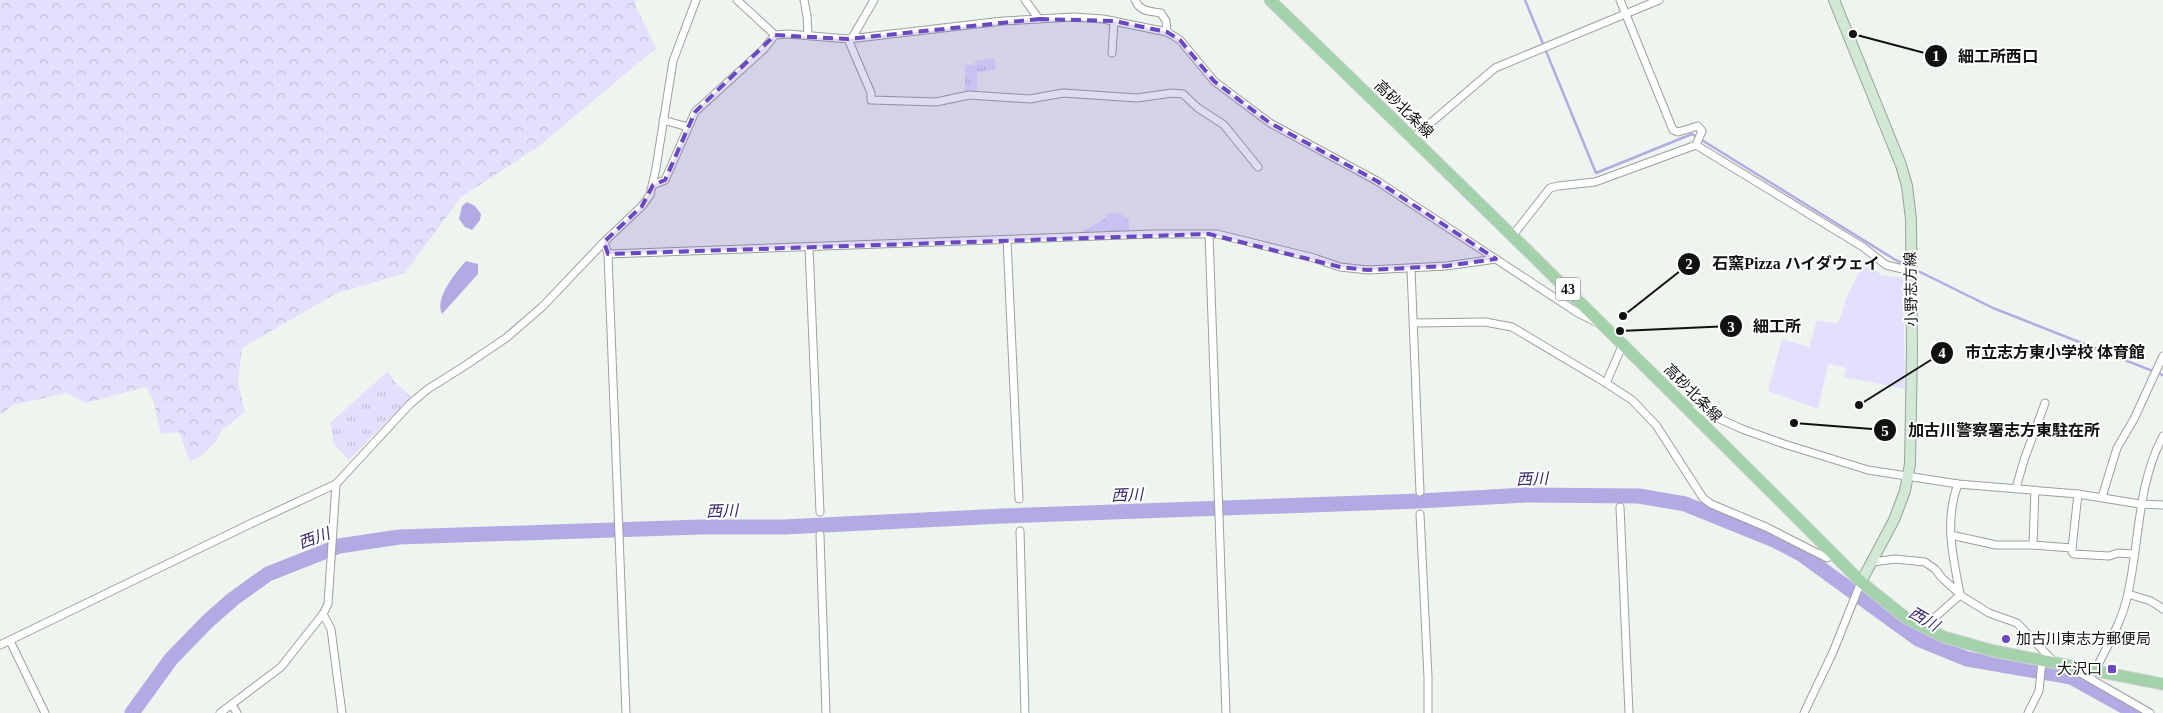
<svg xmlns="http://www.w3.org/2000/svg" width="2163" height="713" font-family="'Times New Roman','Noto Sans JP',serif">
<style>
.grass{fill:url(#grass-tufts)}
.forest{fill:url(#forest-crowns)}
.garden{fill:#e3dffd}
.water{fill:#b3aae3}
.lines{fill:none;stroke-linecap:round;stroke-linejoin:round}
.stream{stroke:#b3aae3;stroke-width:2.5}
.river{stroke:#b3aae3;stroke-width:15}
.minor-casing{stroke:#9ba19c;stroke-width:9}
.secondary-casing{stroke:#9ba19c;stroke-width:12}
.primary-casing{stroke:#cfd0cf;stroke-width:13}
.minor{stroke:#fff;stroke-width:7}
.secondary{stroke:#d0e8d4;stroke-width:10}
.primary{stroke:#a2d1aa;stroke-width:11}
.marked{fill:#6a48c1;fill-opacity:0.2;stroke:#6a48c1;stroke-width:4;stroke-dasharray:10 6;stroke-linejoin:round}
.poi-dot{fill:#6a48c1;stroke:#fff;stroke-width:2}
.labels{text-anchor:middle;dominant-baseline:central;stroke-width:4;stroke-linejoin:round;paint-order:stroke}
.shield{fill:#fff;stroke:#585958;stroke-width:1}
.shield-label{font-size:14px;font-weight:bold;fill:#101210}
.street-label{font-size:15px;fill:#101210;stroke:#fff}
.poi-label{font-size:15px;fill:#101210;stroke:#fff;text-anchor:start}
.water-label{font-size:16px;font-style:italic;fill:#3b296c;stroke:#fff}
.leader{fill:none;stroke:#101210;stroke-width:2}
.callout-dot{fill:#101210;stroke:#fff;stroke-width:2}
.mark-label{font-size:15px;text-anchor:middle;font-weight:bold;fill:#fff}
.callout-label{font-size:16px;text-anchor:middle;font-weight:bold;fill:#101210;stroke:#fff;stroke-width:4;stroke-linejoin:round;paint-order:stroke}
</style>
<defs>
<pattern id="grass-tufts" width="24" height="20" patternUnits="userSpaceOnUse" patternTransform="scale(1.25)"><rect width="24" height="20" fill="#e3dffd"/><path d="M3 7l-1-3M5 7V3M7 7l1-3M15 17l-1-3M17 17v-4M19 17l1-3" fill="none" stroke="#c2bed8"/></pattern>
<pattern id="forest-crowns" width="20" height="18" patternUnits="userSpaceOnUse" patternTransform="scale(1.25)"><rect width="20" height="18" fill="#e3dffd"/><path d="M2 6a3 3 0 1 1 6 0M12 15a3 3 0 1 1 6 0" fill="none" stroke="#c2bed8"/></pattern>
</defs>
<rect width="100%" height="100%" fill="#eef5ef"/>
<g class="grass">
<path d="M994,58L996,70L977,72V92H965V65H973L976,61Z"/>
<path d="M1119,213L1128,219L1130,231L1082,232L1106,218V214Z"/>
<path d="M388,371L393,380L411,397L349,460L333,443V435L330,423Z"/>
</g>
<path class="forest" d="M0,0H636L635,5L656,48L538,147L461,197L405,273L335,294L242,348L238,382L245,412L222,430L216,441L205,453L190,462L179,432L161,434L153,400L146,387L85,403L67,393L13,405L0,415Z"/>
<path class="garden" d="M1865,261L1881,275L1903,278L1905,389L1844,377L1846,368L1828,364L1818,409L1768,391L1782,339L1809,347L1817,320L1838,324L1847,296Z"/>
<g class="water">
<path d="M467,202L475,206L481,214L480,220L472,230L465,227L459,219L462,206Z"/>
<path d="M466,261L478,264V274L442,314C434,298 456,272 466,261Z"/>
</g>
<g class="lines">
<g class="stream">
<path d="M1525,0L1596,173L1692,134L1894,259L1909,267"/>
<path d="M1914,269L1993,308L2163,375"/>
</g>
<path class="river" d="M132,713L171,659L208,621L233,599L268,574L339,546L399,537L701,527H784L1003,516L1419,501L1526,495L1639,496L1685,504L1774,540L1801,554L1918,639L1967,659L2071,677L2136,713"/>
<defs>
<g id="minor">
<path d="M737,0L775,35"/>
<path d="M804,0L807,16L808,35"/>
<path d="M1025,0L1039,19"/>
<path d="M1135,0C1140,12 1150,11 1161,13L1166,21L1167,32"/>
<path d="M852,38L874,0"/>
<path d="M848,39L871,93V100L936,102L969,95L1030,99L1063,93L1137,98L1172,93L1183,94L1198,108L1224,125L1258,167"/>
<path d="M1112,53L1114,21"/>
<path d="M663,120L688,127"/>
<path d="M1413,138L1495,68L1659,0"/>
<path d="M1696,145L1863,247L1886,265L1911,271"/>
<path d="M653,185L665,180L695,112L764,49L775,35L788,34L848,39L1003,21L1074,17L1103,19L1167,32L1180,40L1214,81L1270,123L1377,181L1578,313L1596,322"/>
<path d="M1209,234L1226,713"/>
<path d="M1513,235L1550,188L1558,186L1595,182L1696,145L1702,131L1698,126L1678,132L1673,130L1620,0"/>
<path d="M1007,240L1019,499"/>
<path d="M809,247L820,512"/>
<path d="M608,254L1152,234H1217L1314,258L1340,267L1368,270L1446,266L1496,259"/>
<path d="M1411,269L1420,492"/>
<path d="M1414,323L1485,322L1512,327L1606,383L1632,400L1656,425L1703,498L1711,504L1766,527L1827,558L1833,553"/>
<path d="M1606,383L1623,344"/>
<path d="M1690,413L1695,409L1700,410L1742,429L1784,444L1868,470L1958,484L2078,494L2140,504L2163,505"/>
<path d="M1958,484C1944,521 1953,557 1960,594"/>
<path d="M2016,488L2024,460L2045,403"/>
<path d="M2102,497L2117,448L2134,419L2163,356"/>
<path d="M1620,507L1629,713"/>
<path d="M1420,514L1428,677V713"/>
<path d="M1020,531L1025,713"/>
<path d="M820,535L826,713"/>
<path d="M1951,535L1996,545H2033L2072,548V552L2074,554L2109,556L2118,553L2134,554"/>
<path d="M2033,545L2035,490"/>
<path d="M2072,548L2078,494"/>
<path d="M1873,562L1895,559L1925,562L1935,569L1942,578L1963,597L1989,613L2017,623L2055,663"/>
<path d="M2128,594L2151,601L2163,609"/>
<path d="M323,614L331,629L342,713"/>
<path d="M1923,628L1960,595"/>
<path d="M10,641L45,713"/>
<path d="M0,645L250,524L336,484L410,404L428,389L463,367L506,338L542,307L604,242"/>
<path d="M2075,670L2150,713"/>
<path d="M2095,671C2107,646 2123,620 2128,593C2140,539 2137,485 2163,436"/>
<path d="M232,705L237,713"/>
<path d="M220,713L281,667L323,614L328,604L336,484"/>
<path d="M626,713L608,254L604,242L642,206L650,195L656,168L673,61L696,0"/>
<path d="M1804,713L1833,652L1861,582"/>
<path d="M2028,713L2039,691L2042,661"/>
</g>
<path id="secondary" d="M1834,0L1901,165L1907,186L1911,219L1912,350L1910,464L1905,491L1894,520L1861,582"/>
<path id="primary" d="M1270,0C1469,192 1666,386 1861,582L1906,618L1944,637L1994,651L2163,684"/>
</defs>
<use href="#minor" class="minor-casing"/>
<use href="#secondary" class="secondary-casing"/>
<use href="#primary" class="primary-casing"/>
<use href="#minor" class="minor"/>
<use href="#secondary" class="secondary"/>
<use href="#primary" class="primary"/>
</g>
<path class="marked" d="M1039,19L1114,21L1167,32L1180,40L1214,81L1270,123L1377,181L1496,259L1446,266L1368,270L1340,267L1209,234L608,254L604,242L642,206L653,185L665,180L695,112L775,35L848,39Z"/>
<g class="poi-dot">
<circle cx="2006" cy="639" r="5"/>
<rect x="2107" y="664" width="10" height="10" rx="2.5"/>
</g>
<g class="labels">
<rect class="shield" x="1555.5" y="277.5" width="25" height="23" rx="4"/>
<g class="shield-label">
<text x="1568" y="289">43</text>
</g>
<g class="street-label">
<text transform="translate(1404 109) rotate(44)">高砂北条線</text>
<text transform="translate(1911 289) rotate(-91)">小野志方線</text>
<text transform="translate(1693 393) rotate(45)">高砂北条線</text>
</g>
<g class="poi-label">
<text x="2016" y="639">加古川東志方郵便局</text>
<text x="2102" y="669" text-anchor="end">大沢口</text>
</g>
<g class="water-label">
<text transform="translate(1532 479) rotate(-2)">西川</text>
<text transform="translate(1127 495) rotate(-2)">西川</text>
<text transform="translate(722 511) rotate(-2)">西川</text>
<text transform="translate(314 538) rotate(-20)">西川</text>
<text transform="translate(1924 619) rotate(30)">西川</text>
</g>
</g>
<path class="leader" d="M1853 34L1936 56M1623 316L1689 264M1620 331L1731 326M1859 405L1942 353M1794 423L1885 430"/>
<g class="callout-dot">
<circle cx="1853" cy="34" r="5"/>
<circle cx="1623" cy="316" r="5"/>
<circle cx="1620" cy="331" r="5"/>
<circle cx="1859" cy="405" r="5"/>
<circle cx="1794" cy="423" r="5"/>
<circle cx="1936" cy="56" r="12"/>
<circle cx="1689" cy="264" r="12"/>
<circle cx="1731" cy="326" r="12"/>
<circle cx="1942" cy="353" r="12"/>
<circle cx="1885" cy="430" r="12"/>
</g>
<g class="mark-label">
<text x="1936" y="61">1</text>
<text x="1689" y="269">2</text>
<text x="1731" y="332">3</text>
<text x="1942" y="358">4</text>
<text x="1885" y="436">5</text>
</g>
<g class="callout-label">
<text x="1998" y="62">細工所西口</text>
<text x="1796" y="269">石窯Pizza ハイダウェイ</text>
<text x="1777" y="332">細工所</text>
<text x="2055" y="358">市立志方東小学校 体育館</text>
<text x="2004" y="436">加古川警察署志方東駐在所</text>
</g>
</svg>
